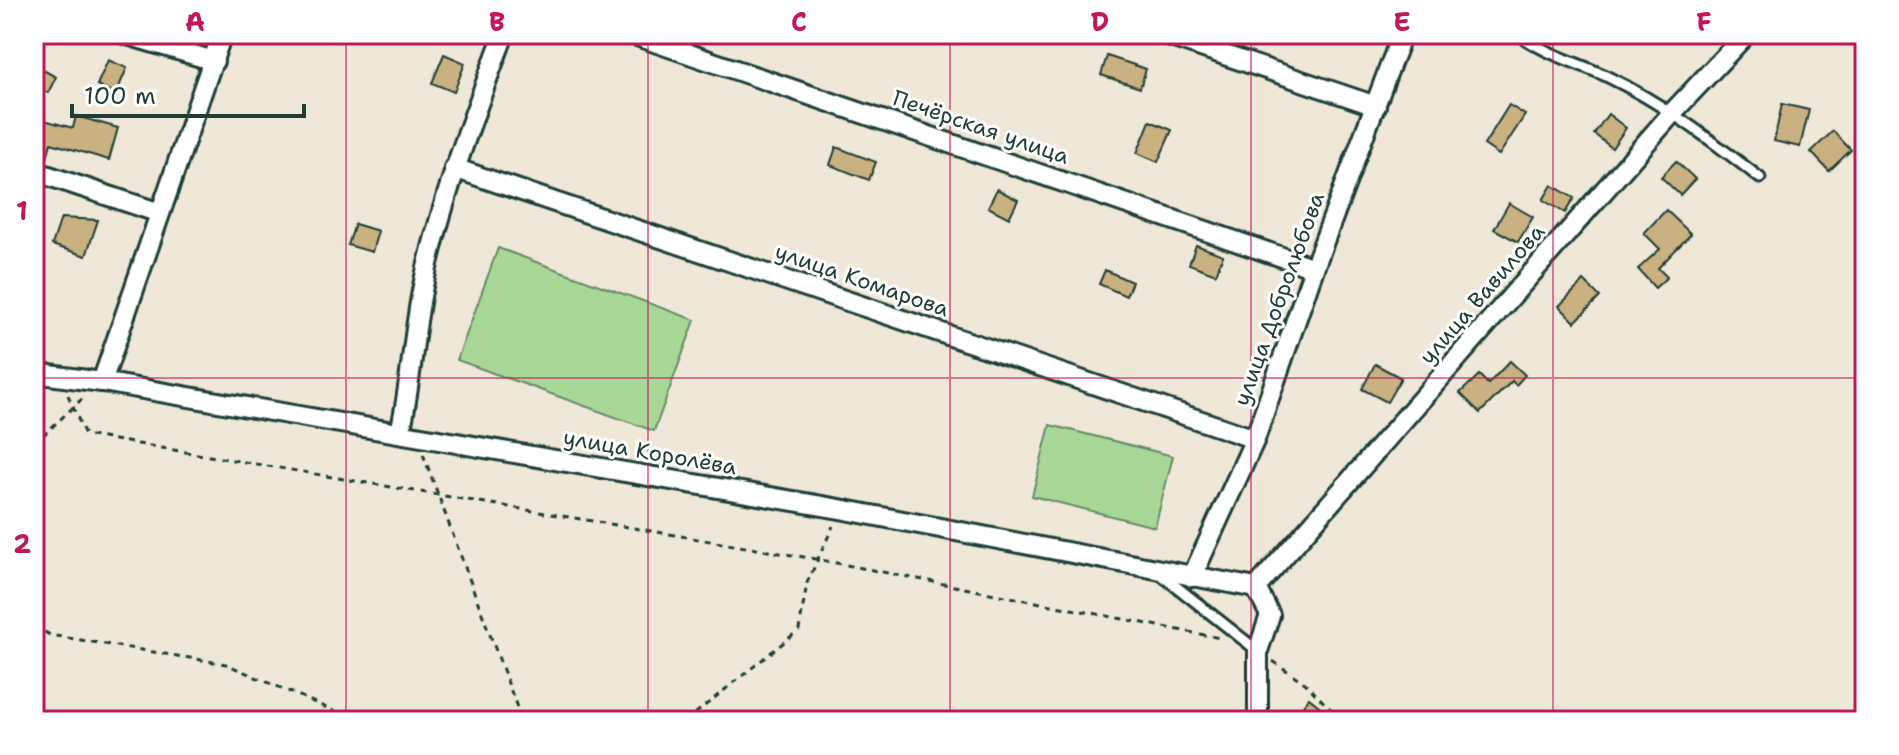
<svg xmlns="http://www.w3.org/2000/svg" width="1899" height="755" font-family="'Shantell Sans',sans-serif">
<style>
.green{fill:#a9d797;stroke:#648a66;stroke-width:2}
.building{fill:#cab181;stroke:#1f3d34;stroke-width:2}
.lines{fill:none;stroke-linecap:round;stroke-linejoin:round}
.lane-casing{stroke:#1f3d34;stroke-width:15}
.street-casing{stroke:#1f3d34;stroke-width:24}
.path{stroke:#1f3d34;stroke-width:3;stroke-dasharray:6 6;stroke-linecap:butt}
.lane{stroke:#fff;stroke-width:9}
.street{stroke:#fff;stroke-width:18}
.grid{fill:none;stroke:#c2185b;stroke-width:2;stroke-opacity:0.55}
.labels{text-anchor:middle;dominant-baseline:central;stroke-width:6;stroke-linejoin:round;paint-order:stroke}
.street-label{font-size:22px;fill:#1f3d34;stroke:#fff}
.neatline{fill:none;stroke:#c2185b;stroke-width:3}
.grid-label{font-size:26px;text-anchor:middle;font-weight:bold;fill:#c2185b}
</style>
<rect width="100%" height="100%" fill="#efe8d9"/>
<filter id="ink" filterUnits="userSpaceOnUse"><feTurbulence type="fractalNoise" baseFrequency=".0125" numOctaves="2"/><feDisplacementMap in="SourceGraphic" scale="16" xChannelSelector="R" yChannelSelector="G"/><feConvolveMatrix kernelMatrix="1 2 1 2 8 2 1 2 1" color-interpolation-filters="sRGB"/></filter>
<g filter="url(#ink)">
<g class="green">
<path d="M498,248L695,320L654,431L457,360Z"/>
<path d="M1050,425L1173,456L1155,527L1032,496Z"/>
</g>
<g class="building">
<path d="M444,54L465,63L454,92L432,83Z"/>
<path d="M1107,56L1146,69L1140,88L1101,75Z"/>
<path d="M108,60L127,68L116,94L97,85Z"/>
<path d="M34,65L56,77L48,93L34,86Z"/>
<path d="M1782,104L1809,110L1800,147L1774,141Z"/>
<path d="M1509,105L1525,115L1499,155L1484,145Z"/>
<path d="M1608,114L1626,128L1612,148L1594,134Z"/>
<path d="M76,116L118,128L109,160L51,143L47,158L35,155L44,120L73,128Z"/>
<path d="M1150,121L1172,130L1158,162L1137,153Z"/>
<path d="M1833,131L1851,150L1829,171L1811,152Z"/>
<path d="M836,147L876,162L869,180L830,165Z"/>
<path d="M1676,161L1695,179L1680,195L1661,177Z"/>
<path d="M1552,185L1574,198L1565,213L1543,200Z"/>
<path d="M997,189L1018,200L1009,218L988,207Z"/>
<path d="M1509,203L1533,217L1518,242L1494,229Z"/>
<path d="M1666,210L1691,234L1658,268L1667,277L1655,288L1638,269L1660,249L1644,233Z"/>
<path d="M61,218L98,220L86,256L52,245Z"/>
<path d="M355,224L378,231L372,252L348,245Z"/>
<path d="M1196,245L1223,255L1216,274L1189,264Z"/>
<path d="M1105,270L1132,282L1126,296L1099,284Z"/>
<path d="M1584,281L1600,297L1575,322L1559,306Z"/>
<path d="M1510,361L1525,375L1516,385L1512,381L1480,413L1460,393L1479,375L1488,384Z"/>
<path d="M1375,364L1401,378L1387,402L1362,389Z"/>
<path d="M1309,698L1319,706L1307,721H1290Z"/>
</g>
<g class="lines">
<defs>
<g id="lane">
<path d="M1518,34C1545,54 1576,62 1606,76C1663,103 1711,140 1760,178"/>
<path d="M1159,573L1258,651"/>
</g>
<g id="street">
<path d="M124,34L214,61"/>
<path d="M631,34L1314,268"/>
<path d="M1162,34L1376,106"/>
<path d="M454,168L1255,439"/>
<path d="M34,171L160,213"/>
<path d="M34,373L102,382L840,509L1256,588"/>
<path d="M102,382L222,34"/>
<path d="M400,433C411,384 413,335 423,286C441,200 473,117 504,34"/>
<path d="M1192,577L1255,439L1314,268L1402,34"/>
<path d="M1256,588L1673,112L1746,34"/>
<path d="M1256,588L1270,615L1258,651V721"/>
</g>
</defs>
<use href="#lane" class="lane-casing"/>
<use href="#street" class="street-casing"/>
<g class="path">
<path d="M68,395L85,435L816,559L1220,638"/>
<path d="M34,444L84,397"/>
<path d="M423,454L522,721"/>
<path d="M34,626L50,635L226,664L336,712L348,721"/>
<path d="M1273,661L1305,683L1342,721"/>
<path d="M686,721L799,630L807,583L833,526"/>
</g>
<use href="#lane" class="lane"/>
<use href="#street" class="street"/>
</g>
</g>
<path class="grid" d="M346,34V721M648,34V721M950,34V721M1251,34V721M1553,34V721M34,378H1865"/>
<g class="labels">
<g class="street-label">
<text transform="translate(981 127) rotate(19)">Печёрская улица</text>
<text transform="translate(862 280) rotate(19)">улица Комарова</text>
<text transform="translate(1482 294) rotate(-49)">улица Вавилова</text>
<text transform="translate(1279 299) rotate(-70)">улица Добролюбова</text>
<text transform="translate(650 452) rotate(10)">улица Королёва</text>
</g>
</g>
<rect width="1899" height="755" fill="none" stroke="#fff" stroke-width="88"/>
<path d="M72 104v12h232v-12" fill="none" stroke="#1f3d34" stroke-width="4"/>
<text x="84" y="104" font-size="24" fill="#1f3d34" stroke="#ffffff" stroke-width="6" paint-order="stroke">100 m</text>
<rect x="44" y="44" width="1811" height="667" class="neatline"/>
<g class="grid-label">
<text x="195" y="31">A</text>
<text x="497" y="31">B</text>
<text x="799" y="31">C</text>
<text x="1100" y="31">D</text>
<text x="1402" y="31">E</text>
<text x="1704" y="31">F</text>
<text x="22" y="220">1</text>
<text x="22" y="553">2</text>
</g>
</svg>
